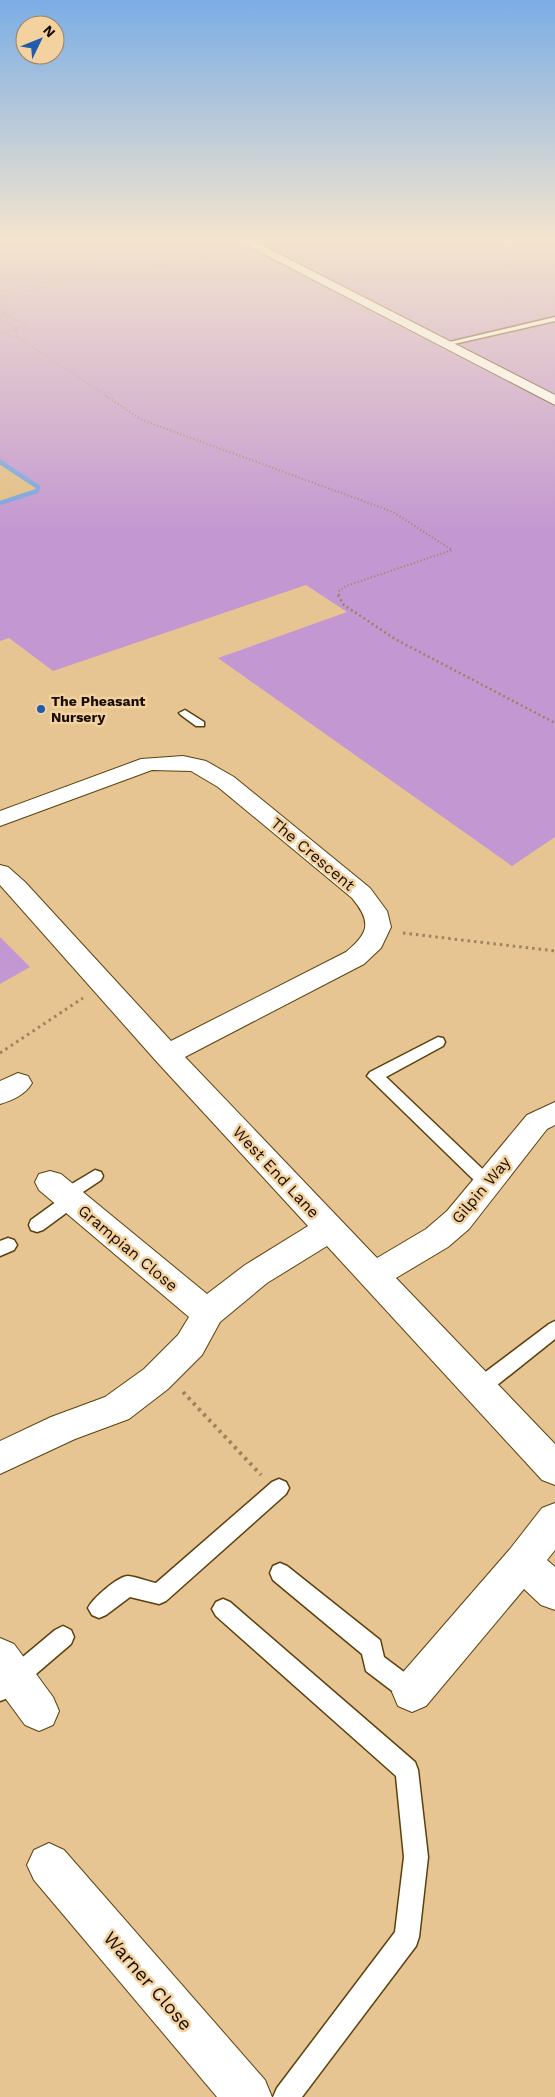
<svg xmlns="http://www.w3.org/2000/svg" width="555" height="2097" font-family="'Work Sans',sans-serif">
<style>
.built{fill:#e2bd84}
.green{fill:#c397d1}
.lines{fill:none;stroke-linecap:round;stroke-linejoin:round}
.stream{stroke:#77a2e0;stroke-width:4.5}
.service-casing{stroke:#5c410d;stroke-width:3}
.minor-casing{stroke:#5c410d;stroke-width:2}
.tertiary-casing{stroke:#5c410d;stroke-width:2}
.path-far4{stroke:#9d835f;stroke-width:1;stroke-dasharray:1 2;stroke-linecap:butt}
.path-far3{stroke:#9d835f;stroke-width:2;stroke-dasharray:1 2.5;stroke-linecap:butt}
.path-far2{stroke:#9d835f;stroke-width:2.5;stroke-dasharray:2 3;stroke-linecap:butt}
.path-far1{stroke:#9d835f;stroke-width:3;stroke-dasharray:2.5 4;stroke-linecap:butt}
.path{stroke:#9d835f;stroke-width:4;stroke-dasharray:3 4.5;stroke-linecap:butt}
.service{fill:#fff;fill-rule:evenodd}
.minor{fill:#fff;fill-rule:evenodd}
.tertiary{fill:#fff;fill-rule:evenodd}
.poi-dot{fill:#215bad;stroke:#f3d2a0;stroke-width:2}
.labels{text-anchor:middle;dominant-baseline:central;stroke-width:5;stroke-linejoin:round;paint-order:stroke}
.far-poi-label{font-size:14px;font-weight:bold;fill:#170c00;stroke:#f3d2a0;text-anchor:start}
.street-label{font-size:16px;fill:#170c00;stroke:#f3d2a0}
.near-street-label{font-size:19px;fill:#170c00;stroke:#f3d2a0}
</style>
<rect width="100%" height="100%" fill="#e6c593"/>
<path class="built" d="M0,463L38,487L37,491L0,503Z"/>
<g class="green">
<path d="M0,239H235L250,247L264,245L254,239H555V403L553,404L555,405V837L512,866L218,658L347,612L306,585L53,671L9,638L0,641V503L36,491L38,487L0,462Z"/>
<path d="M0,937L30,967L0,984Z"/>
</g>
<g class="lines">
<path class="stream" d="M0,462L38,487L37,491L0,503"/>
<defs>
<g id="service">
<path d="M555,317V321L445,346L441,344Z"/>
<path d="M185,710L204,722V726H196L181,715L179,713Z"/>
<path d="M438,1037L443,1038L445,1042L443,1046L386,1077L493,1179L495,1183L493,1187L487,1189L481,1187L367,1076L370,1072Z"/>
<path d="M95,1170L101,1172L103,1176L101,1180L77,1196L79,1200L77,1205L43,1230L37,1232L31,1230L29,1225L31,1220L60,1199L58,1195L60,1191Z"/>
<path d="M8,1238L14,1240L17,1245L14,1250L0,1256V1241Z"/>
<path d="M555,1321V1339L486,1394L479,1396L472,1394L470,1388L472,1382L549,1324Z"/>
<path d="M279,1479L286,1482L289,1488L286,1494L166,1601L159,1604L130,1597L106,1615L99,1618L92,1615L88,1608C92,1599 118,1576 128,1576C137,1577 147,1581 156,1583L272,1482Z"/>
<path d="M280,1563L287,1566L380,1640L384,1657L420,1684L423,1692L420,1700L412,1703L404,1700L366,1671L362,1654L273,1580L270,1573L273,1566Z"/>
<path d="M223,1599L230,1602L415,1762L418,1770L428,1857L419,1937L416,1946L302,2097H273L277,2088L395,1932L404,1857L396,1776L216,1616L212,1609L216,1602Z"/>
<path d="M63,1626L71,1630L74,1637L71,1644L8,1698L0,1701V1676L55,1630Z"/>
</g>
<g id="minor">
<path d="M183,756L206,761L234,777L370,888L387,911L391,927L381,948L364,964L185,1057L377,1258L426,1229L447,1211L527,1115L555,1102V1125L547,1129L469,1229L448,1247L396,1278L555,1444V1485L542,1480L327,1246L267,1283L220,1322L202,1355L168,1389L129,1419L75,1439L0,1474V1441L51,1417L105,1397L144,1369L178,1335L189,1317L39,1190L35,1182L39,1174L50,1171L61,1174L207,1294L245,1265L308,1226L157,1062L0,885V865L8,867L25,882L171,1041L346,952C369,933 372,922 352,898L218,787L191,771L152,770L0,826V811L141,759Z"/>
<path d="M18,1073L28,1076L32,1083C25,1095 13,1100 0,1104V1081Z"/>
<path d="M555,1503V1550L547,1560L555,1567V1610L541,1605L524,1589L426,1706L412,1712L398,1706L392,1692L398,1678L510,1549L542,1508Z"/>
<path d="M0,1638L14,1644L53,1697L59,1711L53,1725L39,1731L25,1725L0,1691Z"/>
<path d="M49,1843L64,1850L265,2080L272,2097H217L34,1880L27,1865L34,1850Z"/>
</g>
<path id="tertiary" d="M235,239H250L555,395V405Z"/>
</defs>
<use href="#service" class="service-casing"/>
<use href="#minor" class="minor-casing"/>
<use href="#tertiary" class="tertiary-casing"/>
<g class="path-far4">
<path d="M0,292L228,247"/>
<path d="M0,296L230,252"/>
<path d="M0,311L26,325L16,329V337"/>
<path d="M0,319L16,327V329L5,332"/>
<path d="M2,333L19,338L108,397"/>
</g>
<path class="path-far3" d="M106,396L142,420L393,512L452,550L346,586L339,591V597"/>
<path class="path-far2" d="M338,595L344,605L395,639L555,723"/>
<g class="path-far1">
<path d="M403,933L555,951"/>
<path d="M0,1053L83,998"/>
</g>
<path class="path" d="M183,1392L261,1475"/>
<use href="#service" class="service"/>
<use href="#minor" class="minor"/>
<use href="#tertiary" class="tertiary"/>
</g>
<linearGradient id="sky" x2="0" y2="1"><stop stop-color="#7bade5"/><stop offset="0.45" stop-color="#f4e5ce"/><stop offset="1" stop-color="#f4e5ce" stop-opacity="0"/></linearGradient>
<rect width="555" height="533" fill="url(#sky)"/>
<circle class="poi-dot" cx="41" cy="709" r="5"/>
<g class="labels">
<g class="far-poi-label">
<text x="51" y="701">The Pheasant<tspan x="51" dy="16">Nursery</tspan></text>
</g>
<g class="street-label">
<text transform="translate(313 854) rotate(40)">The Crescent</text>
<text transform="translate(276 1172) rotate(47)">West End Lane</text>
<text transform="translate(481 1190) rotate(-50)">Gilpin Way</text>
<text transform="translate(128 1248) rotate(40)">Grampian Close</text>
</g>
<g class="near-street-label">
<text transform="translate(148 1981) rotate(49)">Warner Close</text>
</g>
</g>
<g transform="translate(40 40) rotate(47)"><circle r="24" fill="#f3d2a0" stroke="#9b8360"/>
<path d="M0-4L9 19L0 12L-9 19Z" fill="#215bad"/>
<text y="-8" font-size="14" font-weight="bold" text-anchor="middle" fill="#170c00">N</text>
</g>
</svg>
